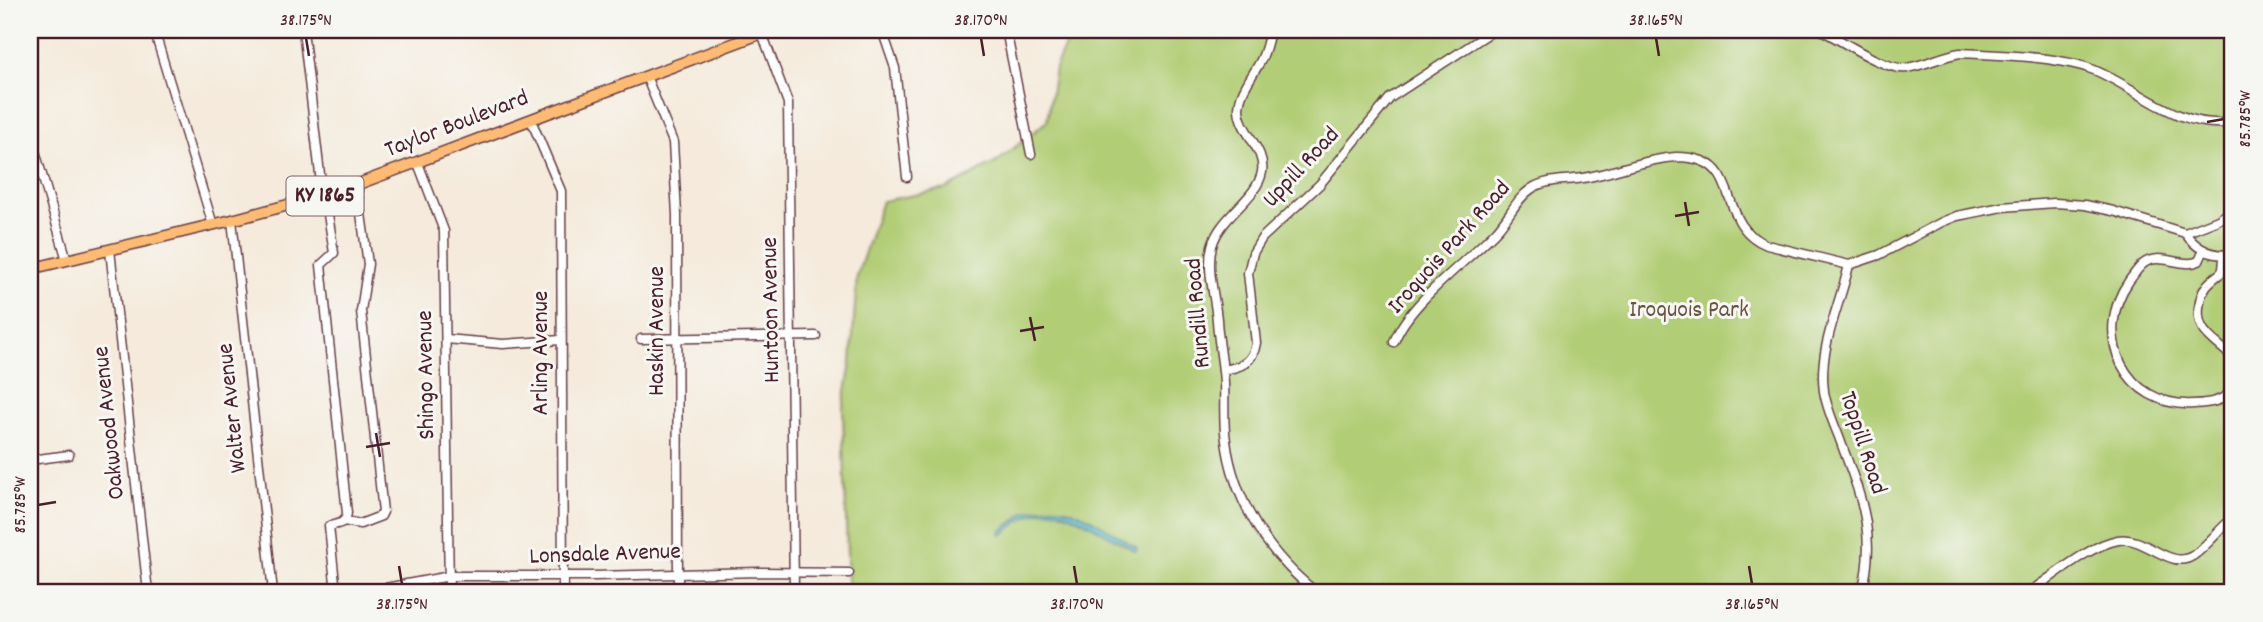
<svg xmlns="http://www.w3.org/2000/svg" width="2263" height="622" font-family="Dekko,sans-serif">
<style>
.green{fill:#b1cd74;stroke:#7e7650;stroke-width:2}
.water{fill:#57bfd4;stroke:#506f80;stroke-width:2}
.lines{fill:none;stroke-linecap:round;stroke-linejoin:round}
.minor-casing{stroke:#643d45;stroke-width:11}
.major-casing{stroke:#643d45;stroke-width:13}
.minor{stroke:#fff;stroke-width:8}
.major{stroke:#ffbb71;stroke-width:10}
.ticks{fill:none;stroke:#4a1f2b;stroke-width:2.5}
.labels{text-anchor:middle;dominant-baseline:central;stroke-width:6;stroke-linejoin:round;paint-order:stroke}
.shield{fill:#f6f6f2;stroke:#7e6067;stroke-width:2}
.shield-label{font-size:23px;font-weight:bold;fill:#4a1f2b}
.street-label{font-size:24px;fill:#4a1f2b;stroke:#f6f6f2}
.park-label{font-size:24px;fill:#695341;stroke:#f6f6f2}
.neatline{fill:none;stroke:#4a1f2b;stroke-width:2.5}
.ticks-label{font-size:18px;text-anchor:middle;fill:#4a1f2b}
</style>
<rect width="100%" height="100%" fill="#f6f6f2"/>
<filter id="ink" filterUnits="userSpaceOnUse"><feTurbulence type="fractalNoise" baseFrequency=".0143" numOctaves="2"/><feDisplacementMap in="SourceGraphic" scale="14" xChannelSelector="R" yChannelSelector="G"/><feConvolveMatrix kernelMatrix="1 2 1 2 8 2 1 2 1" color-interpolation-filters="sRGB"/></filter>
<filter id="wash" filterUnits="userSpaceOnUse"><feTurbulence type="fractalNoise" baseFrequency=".00686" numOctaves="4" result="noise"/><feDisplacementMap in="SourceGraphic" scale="28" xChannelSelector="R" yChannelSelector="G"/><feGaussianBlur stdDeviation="1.57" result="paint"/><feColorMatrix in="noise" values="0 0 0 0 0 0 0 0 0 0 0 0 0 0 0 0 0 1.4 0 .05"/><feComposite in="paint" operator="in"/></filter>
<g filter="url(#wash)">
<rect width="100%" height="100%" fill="#f5eadb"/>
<path class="green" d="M1072,30H2233V592H848L843,408L851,363L857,276L882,201L946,189L997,162L1047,121L1055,68Z"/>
<path class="water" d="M1049,507C1080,505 1110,533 1136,547L1137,549L1135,551C1122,543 1109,536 1096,528C1057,505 1037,503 1002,535L1000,532L1026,512Z"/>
</g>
<g filter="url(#ink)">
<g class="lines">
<defs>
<g id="minor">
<path d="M154,30L213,225"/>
<path d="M303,30L321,183L327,208L334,253L321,265L347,513C346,524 338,524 329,526L336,592"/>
<path d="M882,30L895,68L907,177"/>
<path d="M1006,30L1031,154"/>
<path d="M1270,30C1268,40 1266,50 1261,60C1253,76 1240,90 1239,108C1239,131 1266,149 1262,172C1257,199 1220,216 1212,246C1206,270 1215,295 1217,320C1218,341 1223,362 1224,383C1225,402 1223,422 1226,441C1234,502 1269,555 1316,592"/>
<path d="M1821,30C1840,39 1887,72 1907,68C1925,65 1942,56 1960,53C1998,55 2060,56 2094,70C2140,89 2180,131 2233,122"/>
<path d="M762,33L788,103L794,592"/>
<path d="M646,76L673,142L677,215L678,592"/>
<path d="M531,120L561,191L563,592"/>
<path d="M30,134L67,260"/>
<path d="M418,163L444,231L449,592"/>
<path d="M232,220L273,592"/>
<path d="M2185,233L2218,220L2233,210"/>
<path d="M110,250L148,592"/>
<path d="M2204,250L2199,261C2182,269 2159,251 2143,264C2138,268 2133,276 2129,281C2091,335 2125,408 2194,404C2211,403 2220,402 2233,391"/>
<path d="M2224,256C2223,278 2223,269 2210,282C2205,286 2201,295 2200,301C2193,333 2214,338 2233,358"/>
<path d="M1849,265C1840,305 1818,349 1824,391C1826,406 1833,422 1839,437C1859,493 1878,531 1862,592"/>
<path d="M446,339L503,344L561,340"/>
<path d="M641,339L816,336"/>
<path d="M1394,342C1409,302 1467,262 1497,230C1509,217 1517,198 1531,189C1545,179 1566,181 1583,178C1614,173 1644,159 1676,157C1684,157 1694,158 1702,161C1738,174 1721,227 1767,245L1849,265L1879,255L1942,222L1957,216L2002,207L2055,203L2085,205L2113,211L2185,233C2197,250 2213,257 2233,254"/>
<path d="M1223,370C1241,367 1253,363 1256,343L1248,273L1253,253L1262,238L1320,184L1390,98L1494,30"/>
<path d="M30,460L69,455"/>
<path d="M344,521L360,524L381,516L383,512L361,311L368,264L357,185"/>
<path d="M364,592L450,576H594L760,572L849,573"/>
<path d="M2029,592C2054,576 2090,545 2118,540C2146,535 2170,572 2194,555C2208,545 2219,529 2233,518"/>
</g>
<path id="major" d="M30,269L232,220L337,192L770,30"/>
</defs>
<use href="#minor" class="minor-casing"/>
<use href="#major" class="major-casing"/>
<use href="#minor" class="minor"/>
<use href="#major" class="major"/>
</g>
</g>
<path class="ticks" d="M306,38L309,56M981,38L984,56M1656,38L1659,56M2207,122L2224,119M1685,202L1689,226M1675,216L1699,212M1030,317L1035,341M1020,331L1044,327M376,433L380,457M366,447L390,443M38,505L56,502M399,566L402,584M1074,566L1077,584M1749,566L1752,584"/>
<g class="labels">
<rect class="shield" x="286.5" y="176.5" width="77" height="39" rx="5"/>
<g class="shield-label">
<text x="325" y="196">KY 1865</text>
</g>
<g class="street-label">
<text transform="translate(457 125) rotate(-21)">Taylor Boulevard</text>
<text transform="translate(1302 168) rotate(-47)">Uppill Road</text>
<text transform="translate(1450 248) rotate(-48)">Iroquois Park Road</text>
<text transform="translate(772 310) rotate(-91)">Huntoon Avenue</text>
<text transform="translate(1199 313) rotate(-95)">Rundill Road</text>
<text transform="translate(658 331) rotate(-90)">Haskin Avenue</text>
<text transform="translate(542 353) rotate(-90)">Arling Avenue</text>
<text transform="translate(427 375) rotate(-91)">Shingo Avenue</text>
<text transform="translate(233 408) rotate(-96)">Walter Avenue</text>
<text transform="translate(110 423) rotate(-96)">Oakwood Avenue</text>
<text transform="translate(1862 443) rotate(72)">Toppill Road</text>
<text transform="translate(605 555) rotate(-2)">Lonsdale Avenue</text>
</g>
<g class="park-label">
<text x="1689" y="311">Iroquois Park</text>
</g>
</g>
<rect width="2263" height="622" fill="none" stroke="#f6f6f2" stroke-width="77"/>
<rect x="38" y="38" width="2186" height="546" class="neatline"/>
<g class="ticks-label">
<text x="306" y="25">38.175°N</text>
<text x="981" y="25">38.170°N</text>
<text x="1656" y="25">38.165°N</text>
<text transform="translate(2244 119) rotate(-90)" y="6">85.785°W</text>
<text transform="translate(19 505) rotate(-90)" y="6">85.785°W</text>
<text x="402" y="609">38.175°N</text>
<text x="1077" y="609">38.170°N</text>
<text x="1752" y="609">38.165°N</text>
</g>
</svg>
